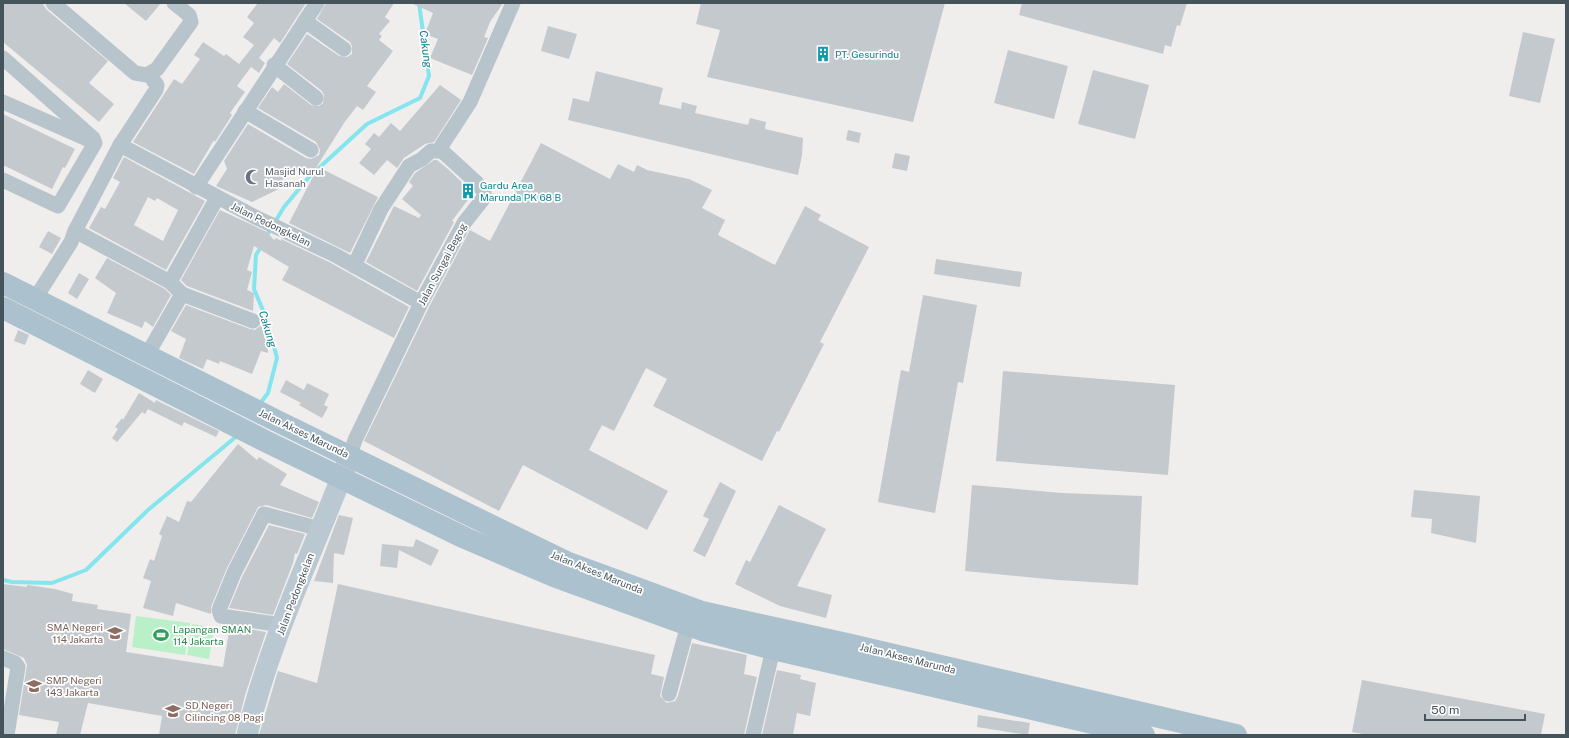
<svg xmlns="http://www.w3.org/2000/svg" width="1569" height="738" font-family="'Public Sans',sans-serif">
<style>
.grass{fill:#b9f0c8}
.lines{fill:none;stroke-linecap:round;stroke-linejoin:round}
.stream{stroke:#84e5ef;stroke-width:4}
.building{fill:#c4c9cd;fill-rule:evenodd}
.street{stroke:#b8c4cb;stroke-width:15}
.secondary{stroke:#bac8d2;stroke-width:21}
.primary{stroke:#abc1cd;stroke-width:22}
.labels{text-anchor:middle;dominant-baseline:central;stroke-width:3.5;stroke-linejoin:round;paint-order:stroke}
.culture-label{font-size:10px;fill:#0d838f;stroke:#fff;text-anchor:start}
.worship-label{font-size:10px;fill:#5b616d;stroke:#fff;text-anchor:start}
.street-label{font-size:10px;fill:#45535b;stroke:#fff}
.education-label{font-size:10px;fill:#785e54;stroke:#fff;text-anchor:start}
.leisure-label{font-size:10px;fill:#27864d;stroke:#fff;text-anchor:start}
.water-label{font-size:11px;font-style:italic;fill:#09808d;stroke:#fff}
</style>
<rect width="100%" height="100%" fill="#f0eded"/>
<g class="grass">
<path d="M136,616L190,623L185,655L132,647Z"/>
<path d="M192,624L214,627L209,659L187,655Z"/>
</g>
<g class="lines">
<g class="stream">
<path d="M266,237L284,207L309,177L367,124L420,98L429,76L419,3"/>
<path d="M259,405L268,393L277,358L267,320L254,289L256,255L262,245"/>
<path d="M3,580L12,582L52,583L86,570L148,510L238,435"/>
</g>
</g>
<g class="building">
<path d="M3,3H42L47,10L108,61L89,83L114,104L99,122L3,42Z"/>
<path d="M124,3H161L146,21Z"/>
<path d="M258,3H306L280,43L274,38L259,58L265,63L259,73L251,67L237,86L245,92L230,113L232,115L215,142L214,140L194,174L133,142L174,79L182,84L200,59L194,55L203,42L224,56L226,54L239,64L254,45L243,37L254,23L247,17Z"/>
<path d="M326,3H394L385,17L390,21L379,34L382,36L379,40L393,51L367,86L376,92L363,110L357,106L344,123L314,171L306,175L293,168L279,184L281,188L252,202L216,186L227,169L224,161L248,124L306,158L311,159L319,155L320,150L316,142L258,108L272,87L278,92L284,84L311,105L319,106L323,103L324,95L322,91L287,64L307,34L339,56L347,57L352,54V46L350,42L317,19Z"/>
<path d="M411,3H503L490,22L484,37L488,38L472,75L430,58L438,39L425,34L433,13Z"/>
<path d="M701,3H945L913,122L707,77L720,30L696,24Z"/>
<path d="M1022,3H1187L1180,26L1177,25L1171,47L1165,45L1163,54L1019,15Z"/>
<path d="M548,26L577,34L569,59L541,51Z"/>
<path d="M1523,32L1555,39L1540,103L1509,96Z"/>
<path d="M1008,50L1068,66L1054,119L994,103Z"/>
<path d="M1093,70L1149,85L1135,139L1078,124Z"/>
<path d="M596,71L663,88L659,104L681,109L682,102L697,106L695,113L748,125L750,118L766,122L765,129L803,138L802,155L798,175L568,120L573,98L589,102Z"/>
<path d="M440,85L461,100L434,142L425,144L404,158L397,168L387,160L374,175L359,163L371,149L365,144L374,133L379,137L391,123L400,131Z"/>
<path d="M3,114L75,149L65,168L63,167L52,189L3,165Z"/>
<path d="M848,130L861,133L859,143L846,140Z"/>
<path d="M541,143L610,179L618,164L634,172L637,165L647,170L689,179L712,190L702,208L725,220L718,235L775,265L805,206L821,215L818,220L869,247L820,342L824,344L779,432L777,431L762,461L653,406L667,379L646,368L614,431L602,425L589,450L668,491L647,530L523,465L499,511L364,441L429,307L470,230L490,241Z"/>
<path d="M895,153L910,156L907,171L892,168Z"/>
<path d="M124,157L205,201L166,270L89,228L101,207L105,209L120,182L113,178ZM148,197L155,201L157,198L178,210L163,241L134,225Z"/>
<path d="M434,160H437L448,169L473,193L452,221L454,222L417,291L366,262L394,206L419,218L421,215L402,199L413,186L409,182L415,173Z"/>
<path d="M318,167L378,197L350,253L289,223Z"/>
<path d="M220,210L267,232L274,240L276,238L281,241V239L331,263L409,307L394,338L282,280L289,267L254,246L247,270L252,272L247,290L254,293L253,311L187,286L181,280Z"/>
<path d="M48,231L61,238L52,254L39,247Z"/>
<path d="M107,258L165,289L171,295L153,327L145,321L142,328L107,313L116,293L95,278Z"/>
<path d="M936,259L1022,272L1020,287L934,274Z"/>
<path d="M79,273L89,279L77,299L68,293Z"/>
<path d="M923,295L977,305L963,383L958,382L935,513L878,502L901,370L909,372Z"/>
<path d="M186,305L250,329L255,330L260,326L266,328L268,353L261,351L252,374L220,361L219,364L207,359L203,369L179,358L186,339L171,331Z"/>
<path d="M18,330L29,335L25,345L14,341Z"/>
<path d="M88,370L103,379L95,393L80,384Z"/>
<path d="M1003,371L1175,385L1168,475L996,461Z"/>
<path d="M286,380L304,390L307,383L329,394L324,405L328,407L322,418L299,405L301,403L280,392Z"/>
<path d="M139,393L155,403L156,400L219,431L216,437L184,422L182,426L148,409L145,414L142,412L117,442L112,438L118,429L115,427L122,418L123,420Z"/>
<path d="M238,444L257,460L259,457L287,474L280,485L319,502L312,518L266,505L258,507L226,570L211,607V614L176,603L173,616L143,608L151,581L143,578L150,559L154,561L162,536L159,534L167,516L179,522L187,501L191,502Z"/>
<path d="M720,482L736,491L705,557L693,551L709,519L703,516Z"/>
<path d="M972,485L1062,493L1142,496L1138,585L1058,580L965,571Z"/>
<path d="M1414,490L1480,496L1476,543L1431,533L1432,519L1411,517Z"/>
<path d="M779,505L826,529L797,586L832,595L826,618L780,606L735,584L746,560L750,562Z"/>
<path d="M339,515L353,518L344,555L334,553L333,583L314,581Z"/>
<path d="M269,525L305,534L297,554L295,553L293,563L273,615L229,608L242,577Z"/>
<path d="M416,539L439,550L431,566L399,550L397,568L380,566L382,544L413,547Z"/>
<path d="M3,584L27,587V585L55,589L73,594L72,601L98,605L97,609L131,614L126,652L223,667L230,626L266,632L245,695L235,735H159L162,716L88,703L80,735H56L59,722L19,715L27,665L24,658L3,649Z"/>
<path d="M338,584L655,655L651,674L664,677L660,696L667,703L675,701L678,696L692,643L747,655L744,674L757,677L744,735H259L278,671L317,683Z"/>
<path d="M777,670L801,675L800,679L816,683L810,716L797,713L793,735H762Z"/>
<path d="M1362,680L1545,714L1541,735H1368L1352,732Z"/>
<path d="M978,715L1030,723L1028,735L977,727Z"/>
</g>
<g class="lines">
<g class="street">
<path d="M53,3L135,73L147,75L157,69L191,22L189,15L174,3"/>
<path d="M305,21L317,3"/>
<path d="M3,58L93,138L95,143L58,206L3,180"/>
<path d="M274,65L316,98"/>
<path d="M3,102L89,140"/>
<path d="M245,111L311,150"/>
<path d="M120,145L253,216L335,255L421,303"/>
<path d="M196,187L305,21L344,49"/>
<path d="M75,231L170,282L217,198"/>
<path d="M354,266L381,209L409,166L422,159L431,151H442"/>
<path d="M182,294L253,321"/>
<path d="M35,299L71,242L75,231L120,145L156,90L157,85L153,80"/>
<path d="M147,355L182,294L170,282"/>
<path d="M350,455L355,440L421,303L464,223L483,199L484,192L477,183L442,151V145L470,102L513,3"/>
<path d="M282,625L221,616L219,610L234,573L264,514L320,529"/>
<path d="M3,658L15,663L18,667L7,735"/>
<path d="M669,694L688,625"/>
<path d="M753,735L773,649"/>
</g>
<path class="secondary" d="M247,735C270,638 315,548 350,455"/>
<g class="primary">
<path d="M3,283L277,421L566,562L702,612L847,644L1236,735"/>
<path d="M3,308L265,441L465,538L556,577L702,630L773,649L1144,735"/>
</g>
</g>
<defs>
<symbol id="building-bare" viewBox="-9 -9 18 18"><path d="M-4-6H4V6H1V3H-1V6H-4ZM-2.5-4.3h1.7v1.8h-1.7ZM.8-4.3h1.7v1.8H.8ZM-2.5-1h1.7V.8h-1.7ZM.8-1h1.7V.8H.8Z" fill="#0f9aa8" stroke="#fff" stroke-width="2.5" paint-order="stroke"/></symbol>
<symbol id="mosque-bare" viewBox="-9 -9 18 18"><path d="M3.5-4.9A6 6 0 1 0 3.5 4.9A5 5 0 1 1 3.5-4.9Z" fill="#6b7280" stroke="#fff" stroke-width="2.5" paint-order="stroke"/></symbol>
<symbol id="school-bare" viewBox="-9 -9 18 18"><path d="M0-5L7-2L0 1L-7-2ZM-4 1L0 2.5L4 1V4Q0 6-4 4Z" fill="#8d6e63" stroke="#fff" stroke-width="2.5" paint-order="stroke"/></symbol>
<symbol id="stadium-bare" viewBox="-9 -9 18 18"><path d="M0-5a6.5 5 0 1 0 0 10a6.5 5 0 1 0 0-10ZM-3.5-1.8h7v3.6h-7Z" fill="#2e9e5b" stroke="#fff" stroke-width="2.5" paint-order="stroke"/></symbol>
</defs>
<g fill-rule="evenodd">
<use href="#building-bare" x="812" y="43" width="22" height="22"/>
<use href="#mosque-bare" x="242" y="166" width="22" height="22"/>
<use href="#building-bare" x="457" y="180" width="22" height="22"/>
<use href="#school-bare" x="104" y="622" width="22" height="22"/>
<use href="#stadium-bare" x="150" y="624" width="22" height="22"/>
<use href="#school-bare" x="23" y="675" width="22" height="22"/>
<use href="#school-bare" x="162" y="700" width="22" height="22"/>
</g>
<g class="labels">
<g class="culture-label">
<text x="835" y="54">PT. Gesurindu</text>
<text x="480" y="185">Gardu Area<tspan x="480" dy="12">Marunda PK 68 B</tspan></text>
</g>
<g class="worship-label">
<text x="265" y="171">Masjid Nurul<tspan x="265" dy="12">Hasanah</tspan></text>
</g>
<g class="street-label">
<text transform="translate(271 224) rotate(26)">Jalan Pedongkelan</text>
<text transform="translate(442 264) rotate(-62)">Jalan Sungai Begog</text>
<text transform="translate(304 433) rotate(26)">Jalan Akses Marunda</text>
<text transform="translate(597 572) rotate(22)">Jalan Akses Marunda</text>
<text transform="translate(295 594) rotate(-69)">Jalan Pedongkelan</text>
<text transform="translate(908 658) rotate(14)">Jalan Akses Marunda</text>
</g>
<g class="education-label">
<text x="103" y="627" text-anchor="end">SMA Negeri<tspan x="103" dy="12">114 Jakarta</tspan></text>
<text x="46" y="680">SMP Negeri<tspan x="46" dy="12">143 Jakarta</tspan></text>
<text x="185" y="705">SD Negeri<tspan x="185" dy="12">Cilincing 08 Pagi</tspan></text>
</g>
<g class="leisure-label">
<text x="173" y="629">Lapangan SMAN<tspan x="173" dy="12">114 Jakarta</tspan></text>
</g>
<g class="water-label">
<text transform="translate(426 49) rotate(82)">Cakung</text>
<text transform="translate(268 329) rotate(73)">Cakung</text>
</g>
</g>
<rect width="1569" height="738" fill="none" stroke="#45535b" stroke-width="8"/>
<path d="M1425 714v6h100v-6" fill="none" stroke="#45535b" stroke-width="2"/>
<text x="1431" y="714" font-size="12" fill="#45535b" stroke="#ffffff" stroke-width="3" paint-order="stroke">50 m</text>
</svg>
